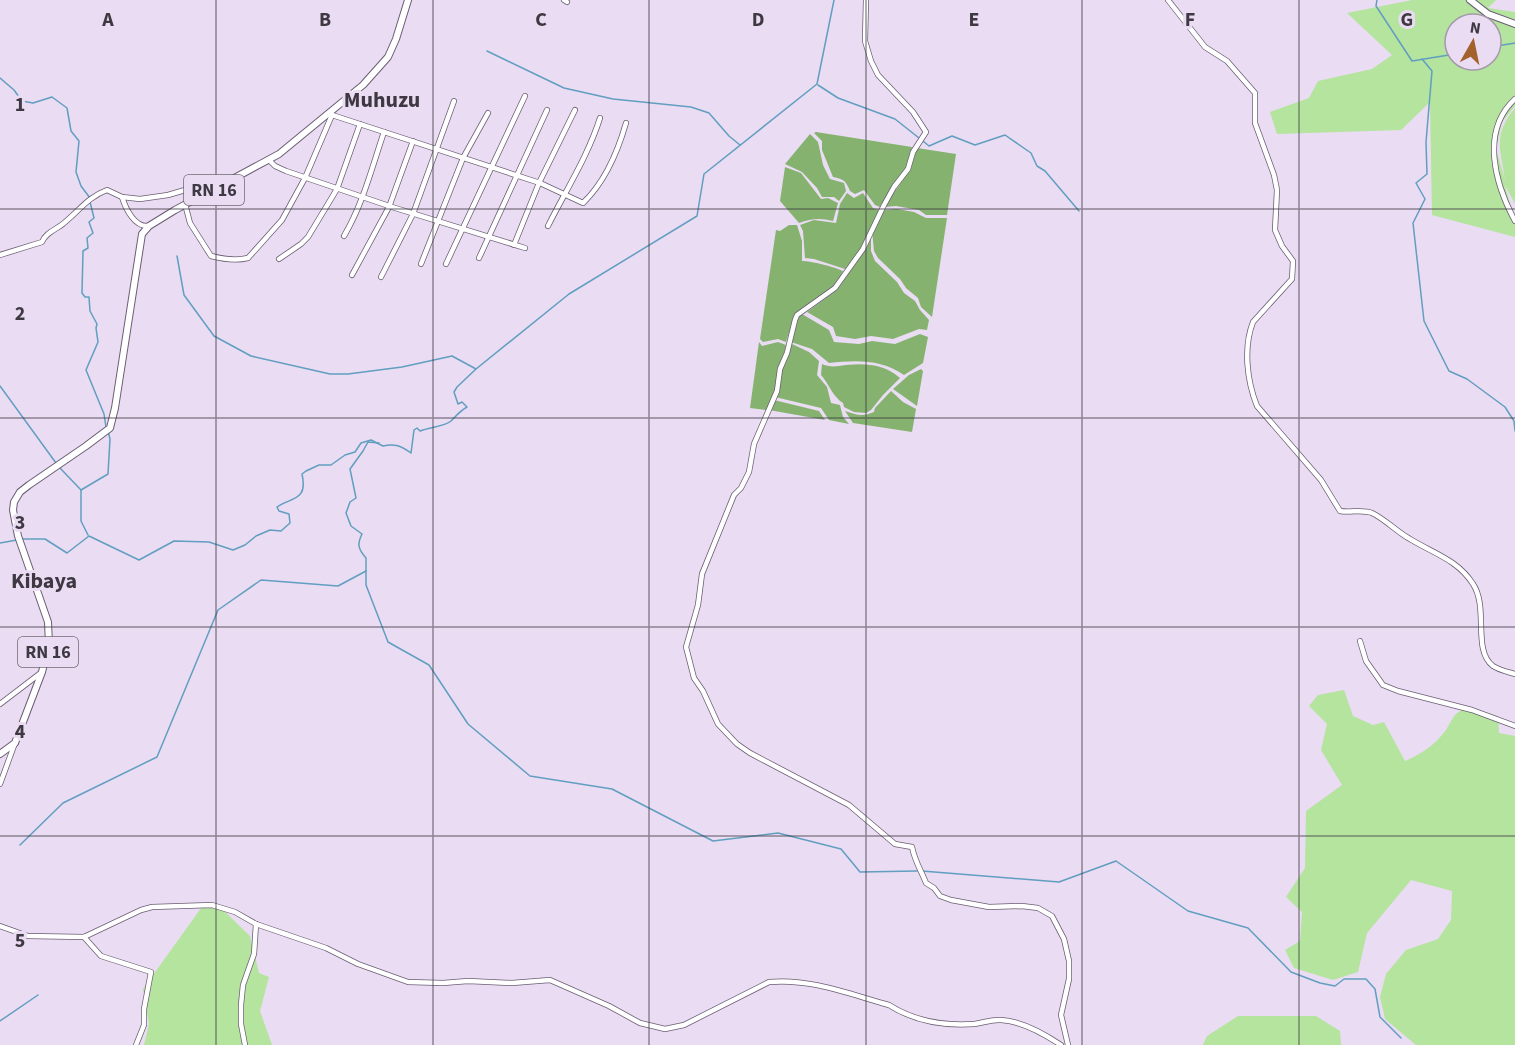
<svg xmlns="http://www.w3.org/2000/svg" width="1515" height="1045" font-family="'Source Sans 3',sans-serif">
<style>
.green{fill:#b4e49e;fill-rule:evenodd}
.forest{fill:#85b36f}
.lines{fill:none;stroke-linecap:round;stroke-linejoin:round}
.stream{stroke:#619ec0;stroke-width:1.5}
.minor-casing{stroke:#6a5e72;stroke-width:6}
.major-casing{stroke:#6a5e72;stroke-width:8}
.minor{stroke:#fff;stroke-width:4.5}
.major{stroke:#fff;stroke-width:6}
.grid{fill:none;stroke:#3d3841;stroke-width:1.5;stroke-opacity:0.55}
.labels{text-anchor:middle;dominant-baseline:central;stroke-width:6;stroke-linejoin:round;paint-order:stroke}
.shield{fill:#eadcf3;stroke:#716976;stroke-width:1.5}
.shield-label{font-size:18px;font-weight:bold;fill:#3d3841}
.quarter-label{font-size:22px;font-weight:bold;fill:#3d3841;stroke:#eadcf3}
.grid-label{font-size:20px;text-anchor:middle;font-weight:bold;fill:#3d3841;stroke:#eadcf3;stroke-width:6;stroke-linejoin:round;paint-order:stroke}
</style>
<rect width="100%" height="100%" fill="#eadcf3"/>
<g class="green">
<path d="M1412,0H1496L1488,8L1515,12V106L1502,122L1496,149L1505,180C1501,149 1492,136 1515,108V204L1505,185L1515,223V237L1432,215L1430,102L1401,130L1277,134L1270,112L1309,98L1318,81L1372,69L1392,55L1347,13ZM1455,24H1491V60H1455Z"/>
<path d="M1344,690L1353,716L1373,725L1384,722L1405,761C1420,755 1436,744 1446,730C1455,716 1451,715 1468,707L1498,716L1499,733L1515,736V1045H1416L1385,1019L1380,997L1386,974L1406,950L1438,939L1451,920L1452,891L1411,880L1367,933L1358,972L1333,980L1294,968L1285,950L1300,941L1302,912L1286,897L1305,868L1306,811L1342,785L1321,750L1327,724L1309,706L1318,695Z"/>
<path d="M204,904L219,906L250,936L259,973L269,977L260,1011L272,1045H144L149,1024L143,989Z"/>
<path d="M1238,1016H1316L1340,1031L1341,1045H1203L1207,1036Z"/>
</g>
<g class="forest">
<path d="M816,132L912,147L907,167L880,207L875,205L864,190L855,194L850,191C846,181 844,179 833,177L822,150V141L814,133Z"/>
<path d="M810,134L818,142L823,165L830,179L844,183L846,191L839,201L834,197H822L817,188L802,172L785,164Z"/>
<path d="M917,148L956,154L947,215H926L919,210L896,206L884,207L911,168Z"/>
<path d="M785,167L801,173L821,199L828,198L838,203L833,221C821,218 812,218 799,223L780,201Z"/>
<path d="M847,193L854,198L863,193L873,208L879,210L865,243L845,269L814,259L805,258L803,231L800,225L814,220L836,223L840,204Z"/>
<path d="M897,209L914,212L926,218H947L932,317L921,307L918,298L906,288L900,279L878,258L874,251L872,230L882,210Z"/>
<path d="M789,225H797L802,241V261C811,261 835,267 843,271L835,288L794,316L786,342L778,339L763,342L760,339L776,230L780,231Z"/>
<path d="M871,239V251L875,261L897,282L904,293L915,301L920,310L929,320L927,330L919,329L893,339L871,336L855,339L836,336L833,327L807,312L837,290L867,247Z"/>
<path d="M802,314L829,330L834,342L859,344L872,341L895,344L920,334L928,337L923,363L904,375C882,359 855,360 829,363L812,349L791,342L797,318Z"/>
<path d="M759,342L762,346L778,342L786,345L776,389L766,410L750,408Z"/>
<path d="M792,344L809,352L819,361L817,375L827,387L831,403L840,405L843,417L849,424L829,420L821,408L775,397L789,345Z"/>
<path d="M822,364C831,368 837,366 846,365C865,363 885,364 900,378L883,395L871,410L866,413L854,412L844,407L843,403C833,397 829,384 821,375Z"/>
<path d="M921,369L923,371L917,406L893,389L909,375Z"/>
<path d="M891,391L903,402L916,409L912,432L853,423L845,411C856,415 863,417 874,412L875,408Z"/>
<path d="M774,400L819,411L825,420L769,410Z"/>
</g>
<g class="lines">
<g class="stream">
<path d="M1377,0L1376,6L1412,61L1455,54"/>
<path d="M1491,47L1515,43"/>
<path d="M487,51L564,88L613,99L691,107L709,113L729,136L740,145"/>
<path d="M1422,59L1432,71L1426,142L1427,174L1416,183L1425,199L1413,223L1424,321L1449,371L1467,379L1505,407L1514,421L1515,431"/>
<path d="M0,78L14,90L22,101L33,103L52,97L67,108L71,131L79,141L76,172L81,186L90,198"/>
<path d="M818,85L838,98L895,119L919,138"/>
<path d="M923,141L929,146L952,136L975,145L1005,135L1031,153L1037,166L1045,171L1079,211"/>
<path d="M90,202L94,218L89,222L93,233L87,238L88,248L83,251L82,293L85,297H89L90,311L97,324L96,328L98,342L86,370L104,414L106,427"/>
<path d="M177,256L184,295L214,336L251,356L330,374H348L402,367L452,356L476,369"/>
<path d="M0,386L56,463"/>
<path d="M379,443L368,442L363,451L350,469L356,498L350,502L346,513L351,526L362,534C357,544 358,549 366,558V585L388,642L429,665L468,724L530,776L612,789L713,841L778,833L841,849L860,872L917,871"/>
<path d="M60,468L81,490V521L88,535"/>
<path d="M81,490L108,474L110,439L108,431"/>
<path d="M21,539H45L67,553L89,536L139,560L174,541L209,542L233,550L245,545L256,536L270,530L281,531L290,523L289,514L279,511L277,507C292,497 308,501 302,474L306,471L319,465H331L345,455L355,452L361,443L371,440L383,446C395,443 401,446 411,453L414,430L417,428L420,431C429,427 444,427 451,421C456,416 460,411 467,407L462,402L458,404L454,392L457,387L476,369L569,294L697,216L704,174L817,84L834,0"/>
<path d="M0,543L17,540"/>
<path d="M20,845L63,803L157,757L218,610L261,580L338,586L366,571"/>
<path d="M922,871L1059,882L1116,861L1188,911L1248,928L1291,972L1320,983L1335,986L1344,979H1366L1375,989L1380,1017L1401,1038"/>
<path d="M0,1021L38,995"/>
</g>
<defs>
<g id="minor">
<path d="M564,0L567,2"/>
<path d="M866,0L865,41L871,61L878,75L913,112L926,132L913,152L908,169L894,187L884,205L863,249L835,288L797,315L795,320L787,353L780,369L777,391L754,444L749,472L741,488L734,495L702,574L698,605L686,647L694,678L703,691L718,724L737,744L750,753L849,805L895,844L912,847C915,862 921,870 926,883L934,888L940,896L951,900L989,907L1022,906L1038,908L1052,916L1064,939L1069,961V979L1061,1015L1068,1045"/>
<path d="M1168,0L1205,47L1227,61L1255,93V123L1274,175L1277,190L1275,230L1282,246L1293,261L1292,279L1253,322C1243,348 1247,381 1257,406L1321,480L1340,511C1350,513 1363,509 1372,513C1385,519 1397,532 1410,539C1433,553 1458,560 1473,584C1489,608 1472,650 1493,666C1499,670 1508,672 1515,674"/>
<path d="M1515,99C1480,131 1495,184 1515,221"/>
<path d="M329,114L540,183L583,203C605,182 618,151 626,123"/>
<path d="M269,160L275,166L286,171L392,207L525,248"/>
<path d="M122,197C126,210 135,227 148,226"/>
<path d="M185,204L190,223L211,256C223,259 236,261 248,258L282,220L305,178L332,115"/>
<path d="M548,226C566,190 588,156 600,118"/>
<path d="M344,236C363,204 372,167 384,132"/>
<path d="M514,245L539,183L575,110"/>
<path d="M0,255L42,242C46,232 56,230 64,223C79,211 88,197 107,190L122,197L140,199L168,195L192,188L217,185"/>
<path d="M479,258L547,110"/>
<path d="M279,259L301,244L308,237L337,189L360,124"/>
<path d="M421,264L463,158L488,113"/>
<path d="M446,264L525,96"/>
<path d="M352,275L389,207L413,141"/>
<path d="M381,277L413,214L454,101"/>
<path d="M1360,641L1366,661L1383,685L1398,691L1472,710L1515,726"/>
<path d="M0,704L42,672"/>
<path d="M0,784L15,743"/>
<path d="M0,926L28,936L84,937L141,910L152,907L212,905L235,912L256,924L326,948L358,964L408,982L443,983L468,981L512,983L550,980L609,1006L640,1023L665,1029L684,1025L769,982C810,978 849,994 889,1005C914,1021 945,1026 974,1024C983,1023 992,1019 1001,1020C1022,1021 1043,1033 1061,1045"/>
<path d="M84,937L101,956L151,972L144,1009V1025L136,1045"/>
<path d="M245,1045L241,1024V1005L243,985L254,954L256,924"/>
</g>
<g id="major">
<path d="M1470,0L1488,14L1515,24"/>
<path d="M0,754L15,743L42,672L49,644L48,622L18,536L13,510L14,502L20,492L29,485L86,446L110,428L115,408L142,234L149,226L175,210L279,154L363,85L388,57L396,39L408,0"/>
</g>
</defs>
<use href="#minor" class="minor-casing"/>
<use href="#major" class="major-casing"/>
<use href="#minor" class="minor"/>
<use href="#major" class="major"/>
</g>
<path class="grid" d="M216,0V1045M433,0V1045M649,0V1045M866,0V1045M1082,0V1045M1299,0V1045M0,209H1515M0,418H1515M0,627H1515M0,836H1515"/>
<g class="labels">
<g class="shield">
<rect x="184" y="175" width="60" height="30" rx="4.5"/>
<rect x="18" y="637" width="60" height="30" rx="4.5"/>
</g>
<g class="shield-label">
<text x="214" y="190">RN 16</text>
<text x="48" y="652">RN 16</text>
</g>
<g class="quarter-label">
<text x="382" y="100">Muhuzu</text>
<text x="44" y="581">Kibaya</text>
</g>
</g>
<g class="grid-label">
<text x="108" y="26">A</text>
<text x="325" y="26">B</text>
<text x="541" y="26">C</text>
<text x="758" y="26">D</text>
<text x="974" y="26">E</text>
<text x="1190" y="26">F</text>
<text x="1407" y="26">G</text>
<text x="20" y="111">1</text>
<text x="20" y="320">2</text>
<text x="20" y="529">3</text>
<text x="20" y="738">4</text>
<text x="20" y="947">5</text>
</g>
<g transform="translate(1473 42) rotate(9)"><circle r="28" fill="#eadcf3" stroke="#a59aac" stroke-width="1.5"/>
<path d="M0-4.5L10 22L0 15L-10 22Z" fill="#a3612d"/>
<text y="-9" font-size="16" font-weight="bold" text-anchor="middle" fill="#3d3841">N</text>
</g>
</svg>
